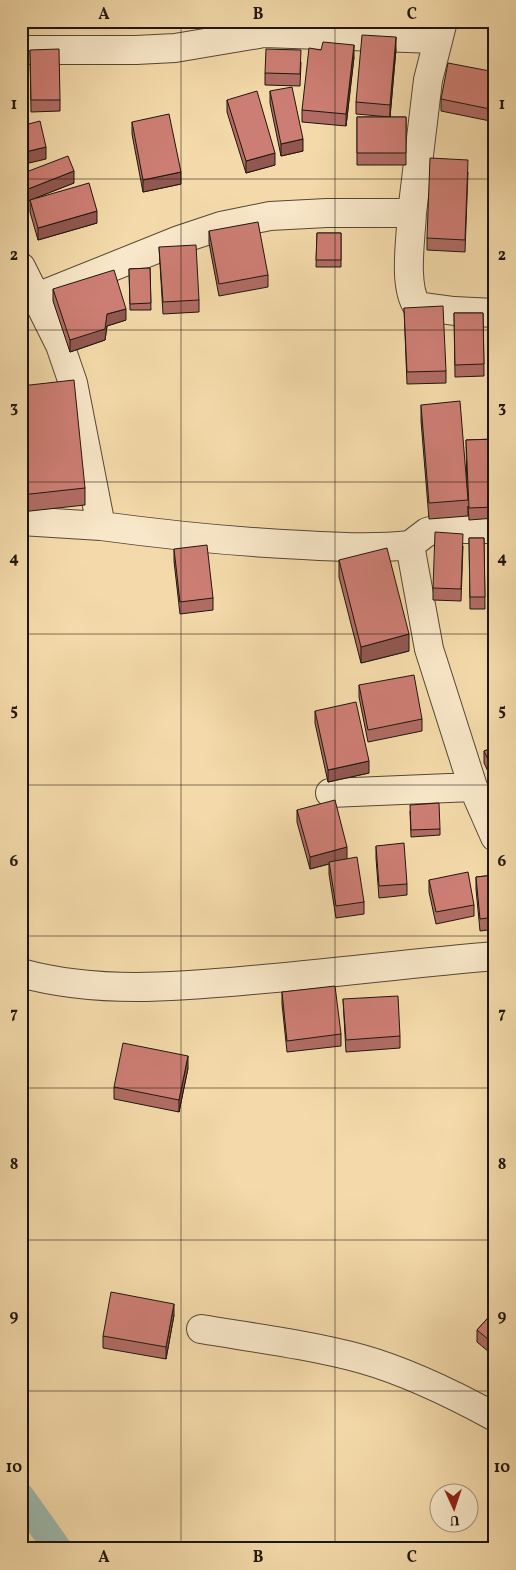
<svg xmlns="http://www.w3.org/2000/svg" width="516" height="1570" font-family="Vollkorn,serif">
<rect width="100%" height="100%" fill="#f4daaa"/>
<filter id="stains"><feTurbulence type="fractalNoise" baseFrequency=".004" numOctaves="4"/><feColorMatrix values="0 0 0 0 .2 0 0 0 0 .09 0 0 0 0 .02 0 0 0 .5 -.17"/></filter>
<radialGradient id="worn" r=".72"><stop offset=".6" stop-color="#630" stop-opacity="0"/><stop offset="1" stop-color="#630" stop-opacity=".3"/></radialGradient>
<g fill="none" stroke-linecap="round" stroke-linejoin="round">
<path stroke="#9dbab0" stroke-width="28" d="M21,1497L58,1549"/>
<g stroke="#544734" stroke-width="30">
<path id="minor" d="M21,50H136L175,48L264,33L436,39
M412,213C411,238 403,285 417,306L454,311L495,313
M21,267L60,345L73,383L101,526L21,521
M37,297L179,240L221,226L270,216L327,213H412L428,80L443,21
M101,526C168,535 235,542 303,545C338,547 374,549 410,545
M495,529H437L427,532L410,545L429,649L473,787L495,837
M330,793L473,787
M21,973C96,994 176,987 252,980C333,973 414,963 495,956
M201,1329C255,1338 310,1345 362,1359C408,1372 453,1394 495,1417"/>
</g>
<use href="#minor" stroke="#f8e7c8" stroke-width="28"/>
</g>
<path fill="#b06c64" stroke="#1f160d" d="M396,49L390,117L356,114V102Z
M30,50L60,100V111L31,112Z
M354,57L346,126L302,122V110Z
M301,62L300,86L265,85V73Z
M495,72V122L441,111V99Z
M270,91L303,151L281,156L270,103Z
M227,100L275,165L246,173L227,112Z
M357,117H406V165H357Z
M132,122L181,184L143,192L132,134Z
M468,172L465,252L427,250V238Z
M21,174L74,183L30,200L97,223L38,240L30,212V200L23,203L21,198Z
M209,231L268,275V287L219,296L209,243Z
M317,233H341V267H316Z
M159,247L199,300V312L163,314Z
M150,268L151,310H130L129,269Z
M53,289L126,320L107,326L105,340L70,352L53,301Z
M404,308L446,371V383L407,384Z
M454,313H483L484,376L455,377Z
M21,386L85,488V505L21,512Z
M421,405L467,492L466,440L495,439V518L469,520L468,506V516L429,519L421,421Z
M469,538H484L485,609H470Z
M463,546L461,601L433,600V588Z
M174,549L213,598V610L180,614L174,561Z
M339,560L409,651L361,663L339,577Z
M359,685L422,719V731L368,742L359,697Z
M315,711L369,773L328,782L315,723Z
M495,747V786L484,763V751Z
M297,810L347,859L364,902V914L336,918L329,874V864L310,869L297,822Z
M410,811L440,829V835L411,837Z
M376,846L407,884V895L379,898L376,858Z
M495,875V929L480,931L476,889V877Z
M429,880L474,905V916L436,924L429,892Z
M282,992L341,1034V1046L287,1052L282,1004Z
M343,999L400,1036V1048L346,1052Z
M188,1068L179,1112L114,1099V1087Z
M495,1310V1357L477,1342V1330Z
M174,1315L166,1359L103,1348V1336Z"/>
<path fill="#905851" stroke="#1f160d" d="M396,37V49L390,117V105Z
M354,45V57L346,126V114Z
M303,139V151L281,156V144Z
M46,147V159L21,165V153Z
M275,153V165L246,173V161Z
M74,171V183L23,203V191Z
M181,172V184L143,192V180Z
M97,211V223L38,240V228Z
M126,309V320L107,326L105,340L70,352V340L107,314Z
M409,634V651L361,663V647Z
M369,761V773L328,782V770Z
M347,847V859L310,869V857Z
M188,1056V1068L179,1112V1100Z
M174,1304V1315L166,1359V1347Z"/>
<path fill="#cd7e74" stroke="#1f160d" d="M362,35L396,37L390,105L356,102Z
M323,42L354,45L346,114L302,110L309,48L321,50Z
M59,49L60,100H31L30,50Z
M266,49L301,50L300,74L265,73Z
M448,63L495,72V110L441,99Z
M292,87L303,139L281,144L270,91Z
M257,91L275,153L246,161L227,100Z
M169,114L181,172L143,180L132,122Z
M357,117H406V153H357Z
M40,121L46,147L21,153V126Z
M68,156L74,171L23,191L21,187V174Z
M430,158L468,160L465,240L427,238Z
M89,183L97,211L38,228L30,200Z
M258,222L268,275L219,284L209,231Z
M317,233H341V260H316Z
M196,245L199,300L163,302L159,247Z
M150,268L151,303L130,304L129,269Z
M114,270L126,309L107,314L105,329L70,340L53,289Z
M443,306L446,371L407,372L404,308Z
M454,313H483L484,364L455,365Z
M74,380L85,488L21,495V386Z
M460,401L468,500L429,503L421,405Z
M495,439V507L469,508L466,440Z
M435,532L463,534L461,589L433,588Z
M469,538H484L485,597H470Z
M207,545L213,598L180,602L174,549Z
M387,548L409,634L361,647L339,560Z
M414,675L422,719L368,730L359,685Z
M356,702L369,761L328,770L315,711Z
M495,747V775L484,751Z
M335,800L347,847L310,857L297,810Z
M439,803L440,829L411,830L410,805Z
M404,843L407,884L379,886L376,846Z
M357,857L364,902L336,906L329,862Z
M468,872L474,905L436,912L429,880Z
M495,875V917L480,919L476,877Z
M335,986L341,1034L287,1041L282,992Z
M398,996L400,1036L346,1040L343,999Z
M123,1043L188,1056L179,1100L114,1087Z
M111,1292L174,1304L166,1347L103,1336Z
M495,1310V1345L477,1330Z"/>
<path fill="none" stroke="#1f160d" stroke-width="1" stroke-opacity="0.55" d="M181,21V1549M335,21V1549M21,179H495M21,330H495M21,482H495M21,634H495M21,785H495M21,936H495M21,1088H495M21,1240H495M21,1391H495"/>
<rect width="516" height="1570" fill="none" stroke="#f4daaa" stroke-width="55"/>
<g transform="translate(454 1508) rotate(177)"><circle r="24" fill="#f8e7c8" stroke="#a1937d"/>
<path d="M0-4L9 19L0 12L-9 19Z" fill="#8f2418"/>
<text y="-8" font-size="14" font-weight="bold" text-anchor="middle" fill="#1f160d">U</text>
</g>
<rect x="28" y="28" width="460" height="1514" fill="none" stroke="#1f160d" stroke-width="2"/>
<g font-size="16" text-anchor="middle" font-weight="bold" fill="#1f160d">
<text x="104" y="19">A</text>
<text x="258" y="19">B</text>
<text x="412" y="19">C</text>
<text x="14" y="109">1</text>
<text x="502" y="109">1</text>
<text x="14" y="260">2</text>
<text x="502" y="260">2</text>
<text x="14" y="412">3</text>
<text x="502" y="412">3</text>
<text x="14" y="563">4</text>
<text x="502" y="563">4</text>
<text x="14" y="715">5</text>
<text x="502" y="715">5</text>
<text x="14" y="866">6</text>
<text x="502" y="866">6</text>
<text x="14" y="1018">7</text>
<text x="502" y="1018">7</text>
<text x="14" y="1169">8</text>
<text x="502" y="1169">8</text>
<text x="14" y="1321">9</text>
<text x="502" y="1321">9</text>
<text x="14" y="1472">10</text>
<text x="502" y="1472">10</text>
<text x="104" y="1562">A</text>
<text x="258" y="1562">B</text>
<text x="412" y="1562">C</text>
</g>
<rect width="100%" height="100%" filter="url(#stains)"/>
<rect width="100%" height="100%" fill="url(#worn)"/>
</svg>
